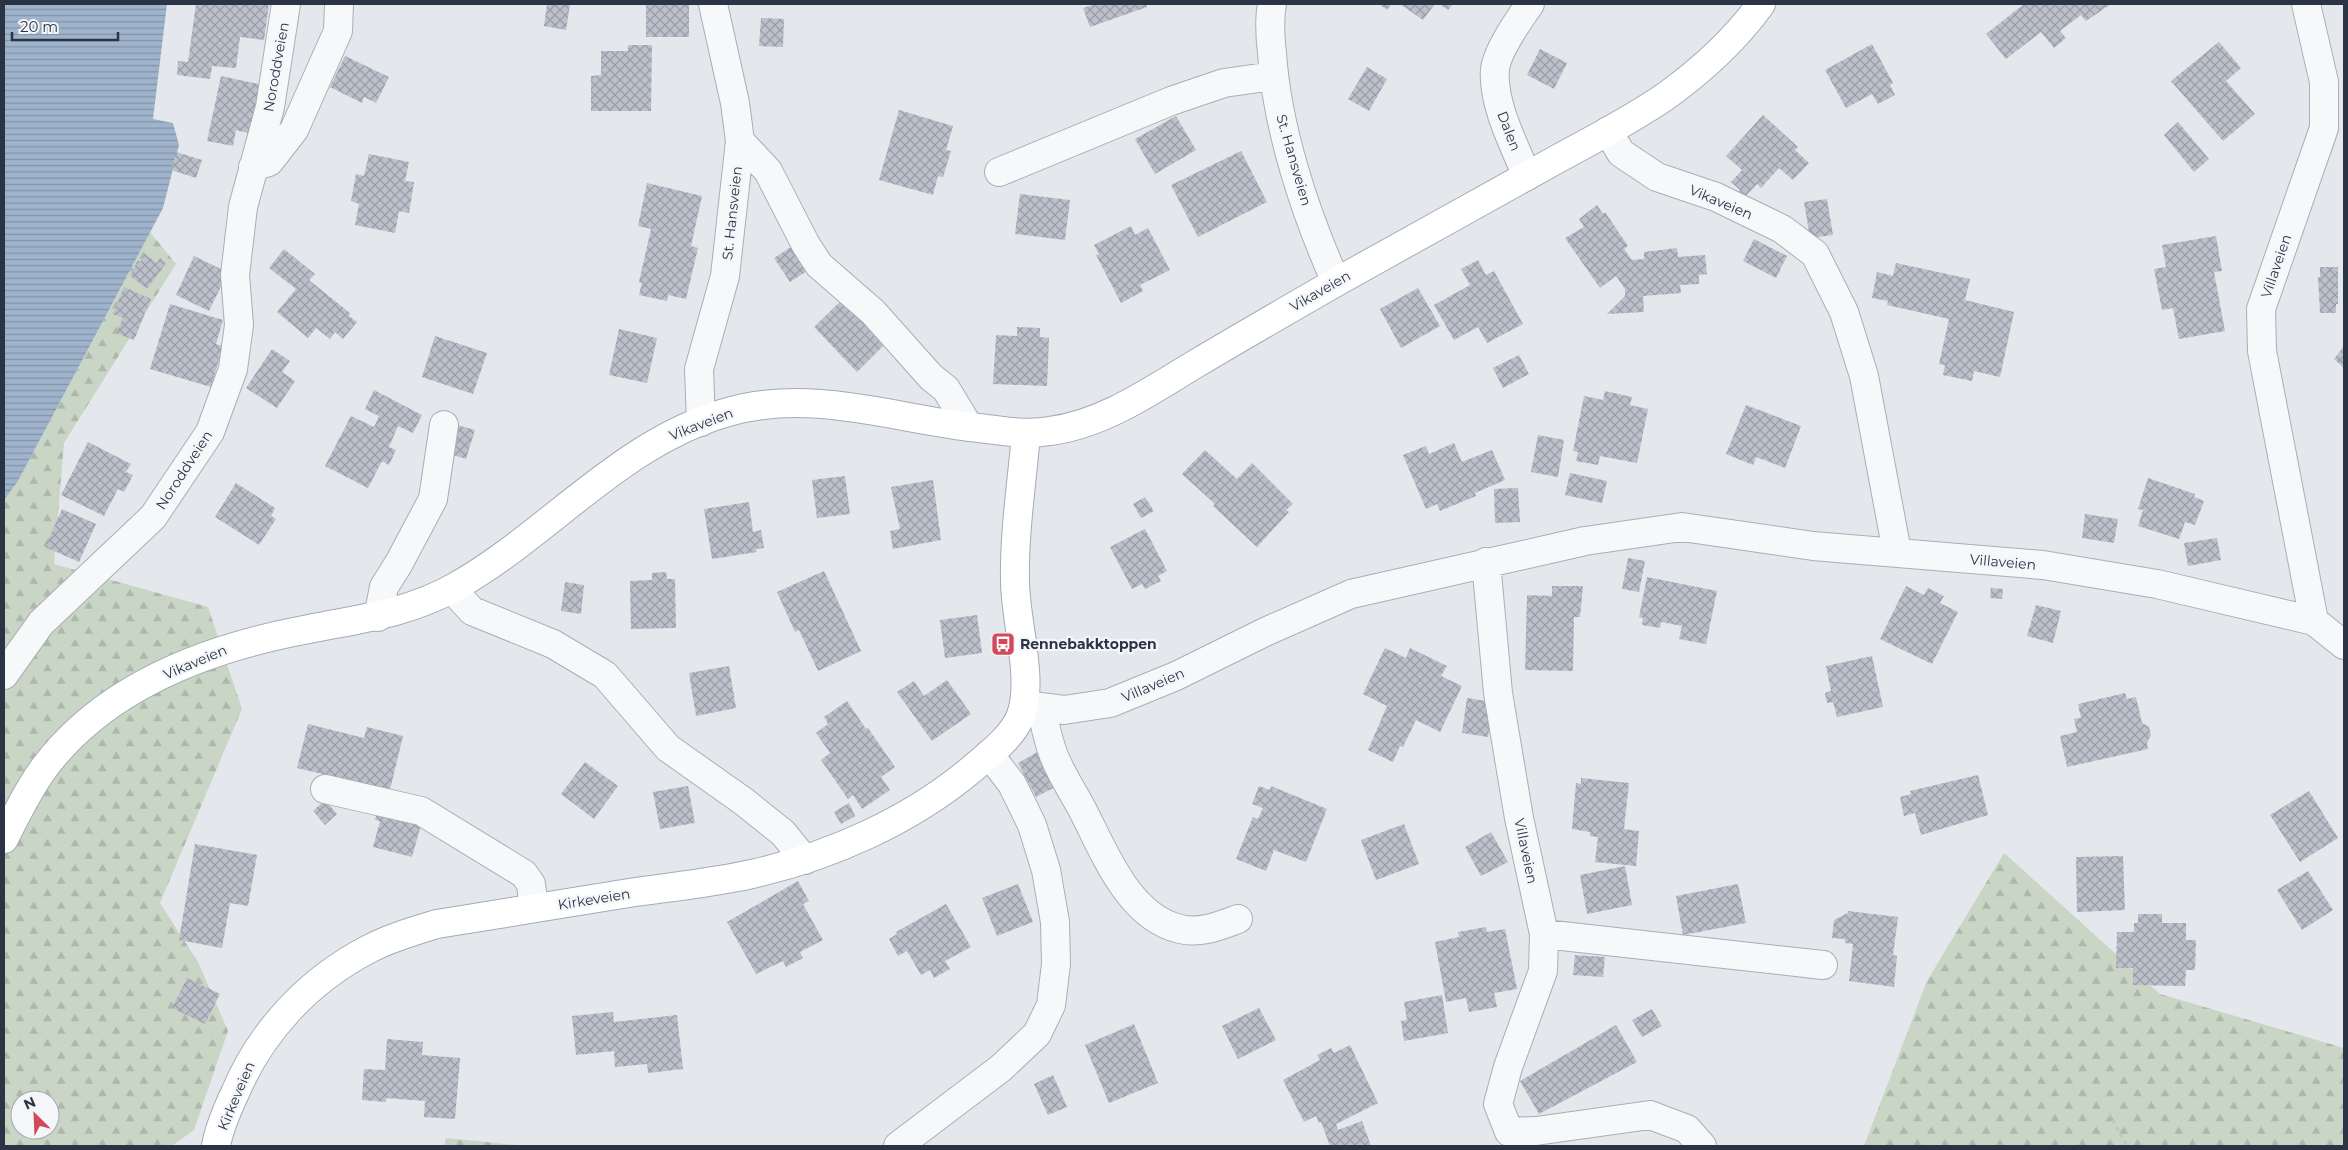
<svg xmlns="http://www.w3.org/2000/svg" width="2348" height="1150" font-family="Montserrat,sans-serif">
<defs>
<pattern id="forest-firs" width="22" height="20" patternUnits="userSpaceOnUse" patternTransform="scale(1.25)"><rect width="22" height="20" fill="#c9d6c5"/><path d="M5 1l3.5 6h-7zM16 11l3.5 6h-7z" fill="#adb8ab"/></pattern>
<pattern id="water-rules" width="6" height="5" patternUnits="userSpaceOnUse" patternTransform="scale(1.25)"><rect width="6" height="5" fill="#9fb4cc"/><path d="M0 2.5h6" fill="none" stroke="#8293a7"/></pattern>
<pattern id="building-cross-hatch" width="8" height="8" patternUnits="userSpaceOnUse" patternTransform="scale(1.25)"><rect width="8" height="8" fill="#bbc0ca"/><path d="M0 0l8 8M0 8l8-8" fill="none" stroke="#989da6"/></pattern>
</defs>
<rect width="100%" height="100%" fill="#e4e7ec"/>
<path fill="url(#forest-firs)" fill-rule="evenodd" d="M150,232L176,264L64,443L54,564L208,607L242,709L160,903L198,962L228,1031L194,1130L172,1146H4V500L18,481ZM20,1100H50V1130H20Z
M2004,853L2160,994L2344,1048V1146H1864L1927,981Z
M446,1138L524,1146H444Z"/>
<path fill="url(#water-rules)" d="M4,4H167L153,119L173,123L179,145L163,208L18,481L4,500Z"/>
<path fill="url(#building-cross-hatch)" d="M196,4H269L264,40L240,37L236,68L212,66L210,79L177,75L178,61L188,62Z
M547,4H570L566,30L544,26Z
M646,4H689V37H646Z
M1095,4H1146L1147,7L1090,27L1083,8Z
M1379,4H1392L1387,10Z
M1400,4H1435L1423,20Z
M1439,4H1453L1448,10Z
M2024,4H2111L2086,21L2081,15L2060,31L2066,38L2054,48L2041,32L2006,59L1986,34Z
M761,18L784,19L783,47L759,46Z
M2219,42L2241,68L2226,81L2255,114L2223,141L2171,81Z
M1872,44L1893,83L1890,85L1895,95L1878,104L1872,94L1846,108L1825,70Z
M628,45H652L651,111H591V76L601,75V51H628Z
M1540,49L1567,63L1554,89L1527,75Z
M345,56L389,77L376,103L364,97L362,103L330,87Z
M1367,67L1387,79L1369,111L1348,99Z
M221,76L263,85L252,134L236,130L233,146L207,141Z
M899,110L953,126L946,150L951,151L943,177L938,176L933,195L879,180Z
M1763,115L1798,147L1795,150L1809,163L1793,180L1779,168L1761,188L1757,184L1744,198L1737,195L1740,190L1731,182L1742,170L1726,156Z
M1176,116L1196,150L1155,174L1135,139Z
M2178,122L2209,159L2194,172L2164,135Z
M1241,151L1267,202L1198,237L1171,185Z
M176,152L202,160L196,178L171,170Z
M369,154L409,162L405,181L414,182L409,213L399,211L395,233L355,225L359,204L351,201L356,174L364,176Z
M647,183L702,196L691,246L698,248L686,299L668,295L667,301L639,295L642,283L639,282L651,229L638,226Z
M1020,194L1070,200L1065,240L1015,234Z
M1827,199L1833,235L1810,238L1804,202Z
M1597,205L1603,214L1605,212L1628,246L1624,249L1632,260L1644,259V252L1677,248L1678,257L1705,255L1707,274L1699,275V284L1680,285L1681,293L1643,296L1644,312L1607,314L1625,296V289L1616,276L1600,288L1565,238L1584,227L1579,219Z
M1131,226L1135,235L1148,228L1170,270L1140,285L1143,291L1121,303L1096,255L1099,254L1094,245Z
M2216,236L2222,271L2214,272L2225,331L2179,339L2173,308L2162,310L2154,269L2166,267L2162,245Z
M1754,239L1787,256L1776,278L1743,261Z
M791,247L807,271L790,282L774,258Z
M284,249L315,274L309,280L350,313L349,316L357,322L343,339L335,332L330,339L316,328L308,338L277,312L296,289L269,268Z
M145,254L157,263L160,258L166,263L147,289L130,276L138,260L140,262Z
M194,256L225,271V278L209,311L176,295Z
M1478,260L1486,275L1494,271L1523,324L1487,343L1478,327L1454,340L1434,305L1470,285L1461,269Z
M1896,263L1970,279L1965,300L2014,312L2000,377L1974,371L1972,381L1943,375L1945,365L1939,364L1949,319L1887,305L1888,301L1872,298L1877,272L1893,276Z
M2320,267H2338V304H2336V313H2320L2318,277H2320Z
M124,287L151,299L134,340L116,333L123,318L113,314Z
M1418,288L1440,326L1401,348L1380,309Z
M849,293L892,337L857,372L814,327Z
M170,304L223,320L216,344L223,346L211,387L150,369Z
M1017,327L1040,328V337L1049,338L1047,386L993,384L996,335L1017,336Z
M619,329L657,338L647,383L609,375Z
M435,336L487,353L473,394L422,377Z
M2344,346V368L2334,359Z
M272,349L290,361L282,372L295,381L277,408L246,388Z
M1519,355L1529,374L1503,388L1493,368Z
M374,390L422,415L413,433L398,426L389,447L396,450L389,465L382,461L368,488L325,466L351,416L374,427L379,416L365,409Z
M1605,391L1632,397L1630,405L1648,409L1637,463L1600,456L1598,465L1576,461L1578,452L1573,451L1584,396L1603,400Z
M1746,405L1801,426L1785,468L1756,457L1753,465L1726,454Z
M457,425L475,430L466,459L447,453Z
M1538,435L1564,440L1558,477L1531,472Z
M88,442L131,464L126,472L133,475L124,492L118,489L104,516L61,495Z
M1454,443L1462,462L1492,450L1505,480L1475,493L1476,496L1440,511L1437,504L1426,509L1403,455L1426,446L1429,454Z
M1205,450L1237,479L1252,463L1293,504L1286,510L1289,512L1257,547L1213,506L1215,504L1182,474Z
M1570,473L1607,481L1602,503L1565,495Z
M845,476L850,514L817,518L812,480Z
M2148,478L2195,494L2194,497L2204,501L2195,525L2185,522L2179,539L2138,526L2143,510L2138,509Z
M933,480L941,540L893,549L890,531L900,529L891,487Z
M236,483L275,508L271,516L276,519L259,545L215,517Z
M1518,488L1520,522L1495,523L1494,489Z
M1145,497L1154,511L1141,518L1133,504Z
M749,502L753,532L761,530L764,548L756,549L757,552L712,559L704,509Z
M62,509L96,524L79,562L45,547Z
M2085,514L2118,519L2114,543L2082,538Z
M1145,529L1167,571L1158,576L1161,581L1145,589L1142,584L1132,589L1110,547Z
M2217,538L2221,560L2188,566L2184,543Z
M1628,558L1645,561L1639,592L1622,589Z
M824,571L861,651L818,671L799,630L795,632L777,592Z
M666,572L667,579H675L676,628L631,629L630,581L652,580V573Z
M1647,577L1717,591L1706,644L1679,639L1682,626L1661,622L1660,628L1642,625L1643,618L1639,617Z
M565,582L584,585L581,614L561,611Z
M1552,586H1583L1580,617H1574L1573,671L1525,670L1527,595L1552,596Z
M1906,586L1924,595L1928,588L1944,596L1940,603L1958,612L1932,664L1880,639Z
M1991,588L2003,589L2002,599L1990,598Z
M2036,605L2061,611L2053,643L2027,636Z
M977,615L982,653L945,658L940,620Z
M1385,648L1406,658L1410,648L1447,666L1441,676L1462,686L1440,732L1416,720L1403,747L1400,746L1393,762L1368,750L1387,706L1363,694Z
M1872,656L1883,707L1837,717L1833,702L1827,703L1825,693L1831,691L1826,666Z
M729,666L736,708L696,716L689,673Z
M947,680L971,714L932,741L897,692L914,681L924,696Z
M2125,693L2127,699L2136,697L2142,723L2149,727L2151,735L2147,743L2148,749L2067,767L2060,736L2077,732L2074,719L2081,718L2078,704Z
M1467,698L1493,702L1488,737L1462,733Z
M847,701L866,729L868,728L895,767L881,777L890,790L862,809L853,795L848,799L821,760L830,753L816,733L828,724L824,717Z
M308,724L364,738L367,727L403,736L390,790L297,768Z
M1041,750L1059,785L1036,797L1018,763Z
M585,762L618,786L594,819L561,794Z
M1978,775L1988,815L1921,835L1915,813L1904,816L1900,797L1911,794L1910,791Z
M1581,778L1629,783L1624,829L1639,831L1636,866L1595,862L1598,837L1590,836V832L1572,829L1576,783L1581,784Z
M688,786L695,823L660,829L653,792Z
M1259,786L1270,790L1271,786L1327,809L1306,862L1274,850L1266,871L1236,859L1253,817L1258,819L1263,808L1252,804Z
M2309,791L2338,838L2300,862L2270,815Z
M325,800L337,814L325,825L313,811Z
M849,803L855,816L841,824L834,812Z
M378,809L422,821L412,857L373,847L380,821L375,820Z
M1404,824L1419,864L1376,880L1361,840Z
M1491,832L1508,862L1481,876L1465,847Z
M195,844L257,855L248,906L230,903L222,948L179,940Z
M2123,856L2125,910L2077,912L2076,857Z
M1625,866L1632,905L1587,914L1580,875Z
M2308,871L2333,910L2302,930L2277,890Z
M798,881L809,901L803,904L823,940L800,952L803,958L786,967L783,961L756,974L727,922Z
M1018,884L1033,922L997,936L982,898Z
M1738,884L1746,923L1683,935L1676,896Z
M946,904L971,947L945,961L950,969L934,978L930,970L921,975L907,951L898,956L889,939L897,934L896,932Z
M1848,911L1898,917L1893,955L1897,956L1894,987L1849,981L1853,944L1845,943V939L1832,938L1834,920L1848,913Z
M2138,914H2162V923H2186V940H2196L2195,970H2186L2185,986L2133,985V968H2116L2117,932H2134V923H2138Z
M1486,927L1487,932L1505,929L1517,989L1494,993L1497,1007L1469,1012L1466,998L1446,1002L1435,942L1459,937L1458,932Z
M1575,955L1605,957L1603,977L1573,975Z
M187,978L220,994L205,1024L172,1008Z
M1442,995L1448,1033L1404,1041L1401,1021L1407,1020L1404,1002Z
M1259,1008L1276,1040L1238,1059L1222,1026Z
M1652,1009L1662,1026L1642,1037L1632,1020Z
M613,1012L614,1022L677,1015L683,1069L648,1073L647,1064L615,1067L614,1051L576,1055L572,1016Z
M1134,1024L1158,1083L1109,1103L1085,1045Z
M1616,1025L1637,1062L1539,1114L1520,1081Z
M387,1039L423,1042L422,1055L460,1058L455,1119L424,1117L425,1101L386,1098V1102L362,1100L364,1069L385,1070Z
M1350,1045L1378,1103L1336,1124L1338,1130L1362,1121L1371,1146H1330L1321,1122L1319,1123L1316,1116L1304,1122L1283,1080L1320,1060L1317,1055L1331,1048L1334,1053Z
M1053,1075L1067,1107L1048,1115L1034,1084Z"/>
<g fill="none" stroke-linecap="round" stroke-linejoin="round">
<g stroke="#a9aeb7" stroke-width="30">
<path id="minor" d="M1272,4C1269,20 1270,36 1272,53C1277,128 1305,213 1336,282
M2306,4L2324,82V128L2261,309L2262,351L2314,621
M1608,131L1621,153L1657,177L1716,197L1782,229L1815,254L1844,312L1864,376L1897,552
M740,141L768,171L806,245L819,265L873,312L931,377L946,389L969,427
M253,167L269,162L294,130L338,31L339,4
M999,172L1171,101L1224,83L1273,76
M1527,176C1514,145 1492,103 1495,69C1497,51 1520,18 1530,4
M701,422L699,369L725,276L740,141L735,103L713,4
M1486,562L1498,693L1519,818L1544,934L1543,971L1508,1067L1498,1104L1509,1132L1536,1131L1650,1115L1687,1129L1702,1146
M452,589L472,611L553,644L605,675L668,748L743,801L783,833L805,860
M378,617L384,587L399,563L433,499L444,425
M4,675L41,623L153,517L210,432L233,369L239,325L235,275L243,207L270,107L286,4
M1024,705L1064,710L1110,703L1176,676L1265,632L1351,594L1585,541L1682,527L1813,546L2043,565L2157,584L2314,621L2344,645
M1041,708C1045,724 1048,741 1054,756C1061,774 1073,792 1082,809C1104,851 1128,917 1180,929C1201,934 1219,926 1238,919
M325,789L421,811L524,874L531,884L534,908
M1544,934L1823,965
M898,1146L1001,1068L1037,1034L1051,1005L1056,964L1055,922L1046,870L1032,825L1012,784L989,754"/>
</g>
<g stroke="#a3abb8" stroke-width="30">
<path id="major" d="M4,839C16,815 28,790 44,768C106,685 211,647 309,629C359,619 409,613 455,587C549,534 621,442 728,412C812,388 895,419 979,428C1003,431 1026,435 1050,431C1104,424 1152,390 1197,363C1244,335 1291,308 1338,281C1409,241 1481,202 1552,162C1590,141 1630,121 1666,96C1702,70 1735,40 1761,4
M216,1146C219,1128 227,1110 235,1093C261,1031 309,980 369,949C390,938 414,931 437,924C501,914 565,903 629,893C670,887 712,883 752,874C831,856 910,821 972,769C989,754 1013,737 1021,715C1034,679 1015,620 1015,581C1014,532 1022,482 1026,434"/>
</g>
<path stroke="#c2c5cb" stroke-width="3" stroke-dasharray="4 4" stroke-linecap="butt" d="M2109,1113L2127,1146"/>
<use href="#minor" stroke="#f7f8fa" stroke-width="28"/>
<use href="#major" stroke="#fff" stroke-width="28"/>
</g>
<defs>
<g id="bus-square" transform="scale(1.25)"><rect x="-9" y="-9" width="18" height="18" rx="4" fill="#d1495b" stroke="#f4f6f9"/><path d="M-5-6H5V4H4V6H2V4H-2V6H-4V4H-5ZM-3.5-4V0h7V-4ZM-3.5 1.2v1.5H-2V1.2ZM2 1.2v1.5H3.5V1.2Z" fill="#fff"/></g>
</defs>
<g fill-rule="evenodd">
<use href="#bus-square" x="1003" y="644"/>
</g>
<g text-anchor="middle" stroke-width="4.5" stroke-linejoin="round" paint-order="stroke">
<g font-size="14" fill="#2b3445" stroke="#f4f6f9">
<text transform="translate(276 67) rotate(-80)" y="5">Noroddveien</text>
<text transform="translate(1509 131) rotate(69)" y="5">Dalen</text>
<text transform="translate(1294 160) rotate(74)" y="5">St. Hansveien</text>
<text transform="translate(1721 202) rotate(23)" y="5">Vikaveien</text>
<text transform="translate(732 213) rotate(-84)" y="5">St. Hansveien</text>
<text transform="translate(2276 266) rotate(-71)" y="5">Villaveien</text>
<text transform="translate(1320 291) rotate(-30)" y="5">Vikaveien</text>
<text transform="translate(701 424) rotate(-21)" y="5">Vikaveien</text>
<text transform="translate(184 470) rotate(-57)" y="5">Noroddveien</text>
<text transform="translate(2003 562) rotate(5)" y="5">Villaveien</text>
<text transform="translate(195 662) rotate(-23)" y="5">Vikaveien</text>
<text transform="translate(1153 685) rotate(-23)" y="5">Villaveien</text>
<text transform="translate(1526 851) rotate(78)" y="5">Villaveien</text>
<text transform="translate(594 899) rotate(-9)" y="5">Kirkeveien</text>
<text transform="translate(236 1096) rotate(-67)" y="5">Kirkeveien</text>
</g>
<g font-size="14" font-weight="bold" fill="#2b3445" stroke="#f4f6f9" text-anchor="start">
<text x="1020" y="649">Rennebakktoppen</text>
</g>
</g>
<rect width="2348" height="1150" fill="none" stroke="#2b3445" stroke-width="10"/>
<g transform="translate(35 1115) rotate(336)"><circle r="24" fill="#f4f6f9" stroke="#a4a8b1"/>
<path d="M0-4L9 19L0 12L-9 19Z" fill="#d1495b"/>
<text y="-8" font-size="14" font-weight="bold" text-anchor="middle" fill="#2b3445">N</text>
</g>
<path d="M12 32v8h106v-8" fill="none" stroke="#2b3445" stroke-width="2.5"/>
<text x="20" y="32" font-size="15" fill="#2b3445" stroke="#f4f6f9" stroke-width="4" paint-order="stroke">20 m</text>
</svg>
